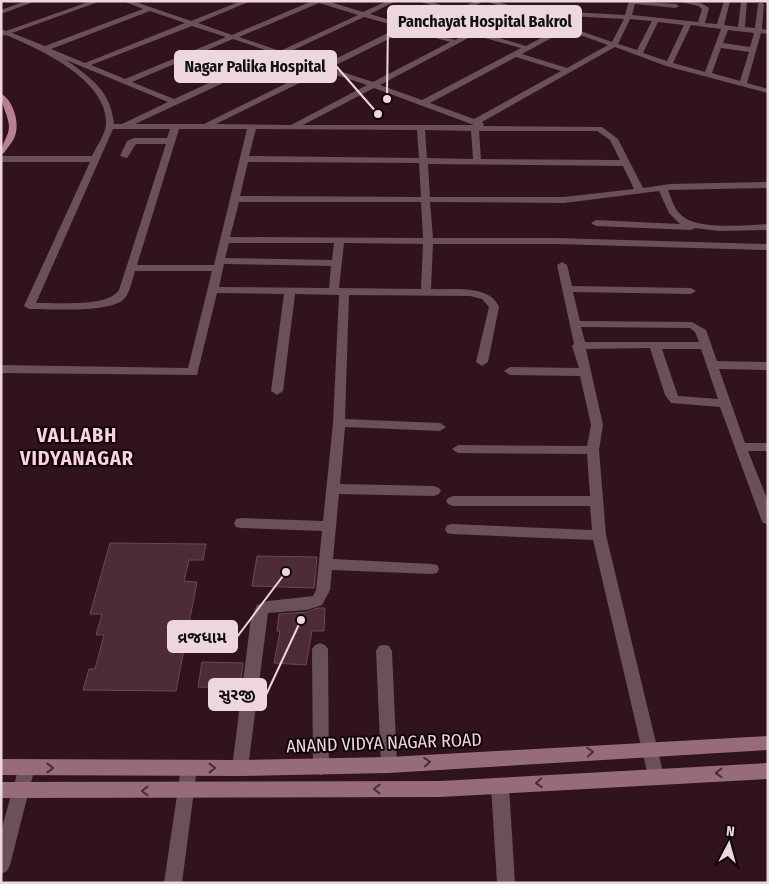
<svg xmlns="http://www.w3.org/2000/svg" width="769" height="884" font-family="'Fira Sans Condensed','Noto Sans Gujarati',sans-serif">
<rect width="100%" height="100%" fill="#30131d"/>
<path fill="#4d2c37" stroke="#6c4954" d="M110,543L206,544L203,560H189L184,581L197,582L176,691L83,690L89,669H95L104,635H96L102,614H90Z
M257,556L317,557L314,588L252,586Z
M318,608H325L324,631H312L306,665L274,663L280,631H277L279,614L307,612Z
M202,662L243,663L240,688L198,687Z"/>
<g fill="none" stroke-linecap="round" stroke-linejoin="round">
<path fill="#6a5057" fill-rule="evenodd" d="M26,1H36L1,14V10Z
M91,1H101L12,33L45,46L143,9L123,1H133L191,21L241,1H251L198,23L232,35L312,1H327L363,12L387,1H396L370,14L406,25L439,8L418,1H429L457,10L475,1H484L464,12L493,20L511,11L486,1H496L519,9L625,15L629,1L676,4L679,6L676,8L635,4L632,15L698,22L702,9L698,6L677,1C689,1 700,0 709,8L705,23L717,24L724,1H730L724,25L738,27L741,2L747,1L745,27L755,28L758,4L761,2L764,4L762,29L768,30V34L761,33L747,83L768,89V93L666,66L615,47L482,122L484,124L483,126L602,127L618,139L643,188L670,184L768,182V188L668,190C671,198 674,208 680,214C696,231 746,225 768,224V230L719,231L695,228L691,230L596,226L591,223L596,220L680,224L669,213L659,191L564,203L430,202L433,238H556L768,244V250L556,244H433L431,289C452,290 490,284 499,307L488,362L482,366L476,362L489,307L482,299L470,296L349,295L345,419L440,423L446,427L440,431L345,427L340,484L434,486L439,488L441,491L439,494L434,496L339,494L333,559L432,564L437,565L439,569L437,573L432,574L332,570L330,590L322,605L307,610L268,613L248,768L246,773L240,776L234,773L232,768L251,618L257,605L268,601L313,596L316,590L322,531L241,528L236,527L234,523L236,519L241,518L323,521L333,423L339,295L295,294L283,391L277,395L271,391L284,294L217,293L197,375L1,373V365L188,368L212,271H135C132,280 130,294 123,300C107,313 50,309 29,309L24,306L90,162H1V156H92C96,147 105,135 106,125C109,80 39,49 6,35L1,36V29L6,31ZM319,3L358,15L280,51L239,37ZM445,10L487,23L455,40L412,27ZM150,11L185,23L85,63L51,49ZM517,13L560,28L526,46L480,32ZM532,14L624,19L612,42ZM364,17L400,27L323,65L287,53ZM630,19L652,21L637,50L618,44ZM658,22L684,25L667,61L643,53ZM691,25L721,29L705,72L673,63ZM192,26L226,37L125,79L91,65ZM407,30L450,42L373,82L330,68ZM566,30L608,45L567,68L522,54ZM728,30L754,33L750,47L723,43ZM474,35L521,48L422,100L380,85ZM233,39L274,53L174,99L132,82ZM721,48L749,52L740,81L712,73ZM281,56L317,68L204,124H135ZM516,57L561,71L474,119L430,103ZM66,60L168,102L122,124H114C111,91 91,78 66,60ZM324,71L367,85L291,125L216,124ZM374,88L474,125H303ZM113,129H170L167,138H134L127,141L120,156L127,158L136,144H166L119,290C107,308 56,302 36,303ZM179,129H247L214,265H137ZM256,129L417,130L419,158L249,156ZM425,130L471,131L473,159L427,158ZM479,131H597L610,140L620,160L481,159ZM248,162L419,163L421,197L240,196ZM428,164L623,166L634,189L564,197H430ZM239,202H421L423,238L230,237ZM229,243H334L332,260L225,258ZM344,243L423,244L421,289L339,288ZM224,264L331,266L329,288L219,287Z
M562,262L567,265L572,286L691,288L696,291L691,294L573,292L580,321L692,322L706,330L717,361L768,362V370L719,369L745,443H768V451H748L768,501V524L763,523L761,519L720,407L671,403L665,395L650,348L586,349L603,425L599,450L606,535L664,776L662,782L656,784L650,782L648,776L593,540L452,534L447,533L445,529L447,525L452,524L592,530L590,506H453L448,504L446,501L448,498L453,496H590L587,454L458,453L452,449L458,445L587,446L591,425L580,376L510,375L504,371L510,367L579,368L572,346L574,344L557,265ZM581,327L690,328L695,332L699,342H585ZM662,349H701L718,399L678,396Z
M320,643L325,645L328,649L329,767L327,772L321,775L315,772L313,767L312,649L315,645Z
M384,645L389,646L392,651L397,765L395,770L389,773L383,770L381,765L376,651L379,646Z
M27,759L33,762L35,767L10,865L7,871L1,874V831L19,767L21,762Z
M189,760L195,763L197,768L182,883H164L181,768L183,763Z
M500,778L506,780L509,786L515,883H497L491,786L494,780Z"/>
<path fill="#966c78" fill-rule="evenodd" d="M768,736V750L389,773L240,776L1,775V759L240,760L389,757Z
M768,763V779L440,797L1,798V782L440,781Z"/>
<path fill="#b78191" fill-rule="evenodd" d="M1,94C12,99 19,120 16,132C15,140 8,147 4,153L1,154C1,143 9,137 9,126C8,114 1,105 1,94Z"/>
</g>
<defs><path id="oneway-chevron" d="M-2-3.5L2.5 0L-2 3.5" fill="none" stroke-width="1.6" stroke-linecap="round" stroke-linejoin="round" transform="scale(1.25)"/></defs>
<g stroke="#462e35">
<use href="#oneway-chevron" transform="translate(590 752) rotate(-4)"/>
<use href="#oneway-chevron" transform="translate(427 762) rotate(-4)"/>
<use href="#oneway-chevron" transform="translate(50 768)"/>
<use href="#oneway-chevron" transform="translate(212 768)"/>
<use href="#oneway-chevron" transform="translate(719 773) rotate(178)"/>
<use href="#oneway-chevron" transform="translate(539 783) rotate(176)"/>
<use href="#oneway-chevron" transform="translate(377 789) rotate(-180)"/>
<use href="#oneway-chevron" transform="translate(145 791) rotate(-180)"/>
</g>
<g text-anchor="middle" stroke-width="4" stroke-linejoin="round" paint-order="stroke">
<g font-size="18" fill="#edd7dd" stroke="#100508">
<text transform="translate(384 743) rotate(-2)" y="6">ANAND VIDYA NAGAR ROAD</text>
</g>
<g font-size="20" font-weight="bold" letter-spacing="1" fill="#fcd2de" stroke="#100508">
<text x="77" y="442">VALLABH<tspan x="77" dy="23">VIDYANAGAR</tspan></text>
</g>
</g>
<path fill="none" stroke="#edd7dd" stroke-width="2" d="M387 99L388 22M378 114L336 66M286 572L237 637M301 620L266 695"/>
<g fill="#edd7dd" stroke="#100508" stroke-width="2">
<circle cx="387" cy="99" r="5"/>
<circle cx="378" cy="114" r="5"/>
<circle cx="286" cy="572" r="5"/>
<circle cx="301" cy="620" r="5"/>
</g>
<g fill="#edd7dd" stroke="#edd7dd" stroke-width="2">
<rect x="388" y="6" width="193" height="31" rx="5"/>
<rect x="175" y="51" width="161" height="31" rx="5"/>
<rect x="168" y="621" width="69" height="31" rx="5"/>
<rect x="209" y="679" width="57" height="31" rx="5"/>
</g>
<g font-size="16" text-anchor="middle" font-weight="bold" fill="#111">
<text x="485" y="27">Panchayat Hospital Bakrol</text>
<text x="255" y="72">Nagar Palika Hospital</text>
<text x="202" y="643">વ્રજધામ</text>
<text x="237" y="700">સુરજી</text>
</g>
<rect width="769" height="884" fill="none" stroke="#edd7dd" stroke-width="5"/>
<g transform="translate(729 844) rotate(6)" stroke="#100508" stroke-width="4" paint-order="stroke">
<path d="M0-4L9 19L0 12L-9 19Z" fill="#edd7dd"/>
<text y="-8" font-size="14" font-weight="bold" text-anchor="middle" fill="#edd7dd">N</text>
</g>
</svg>
